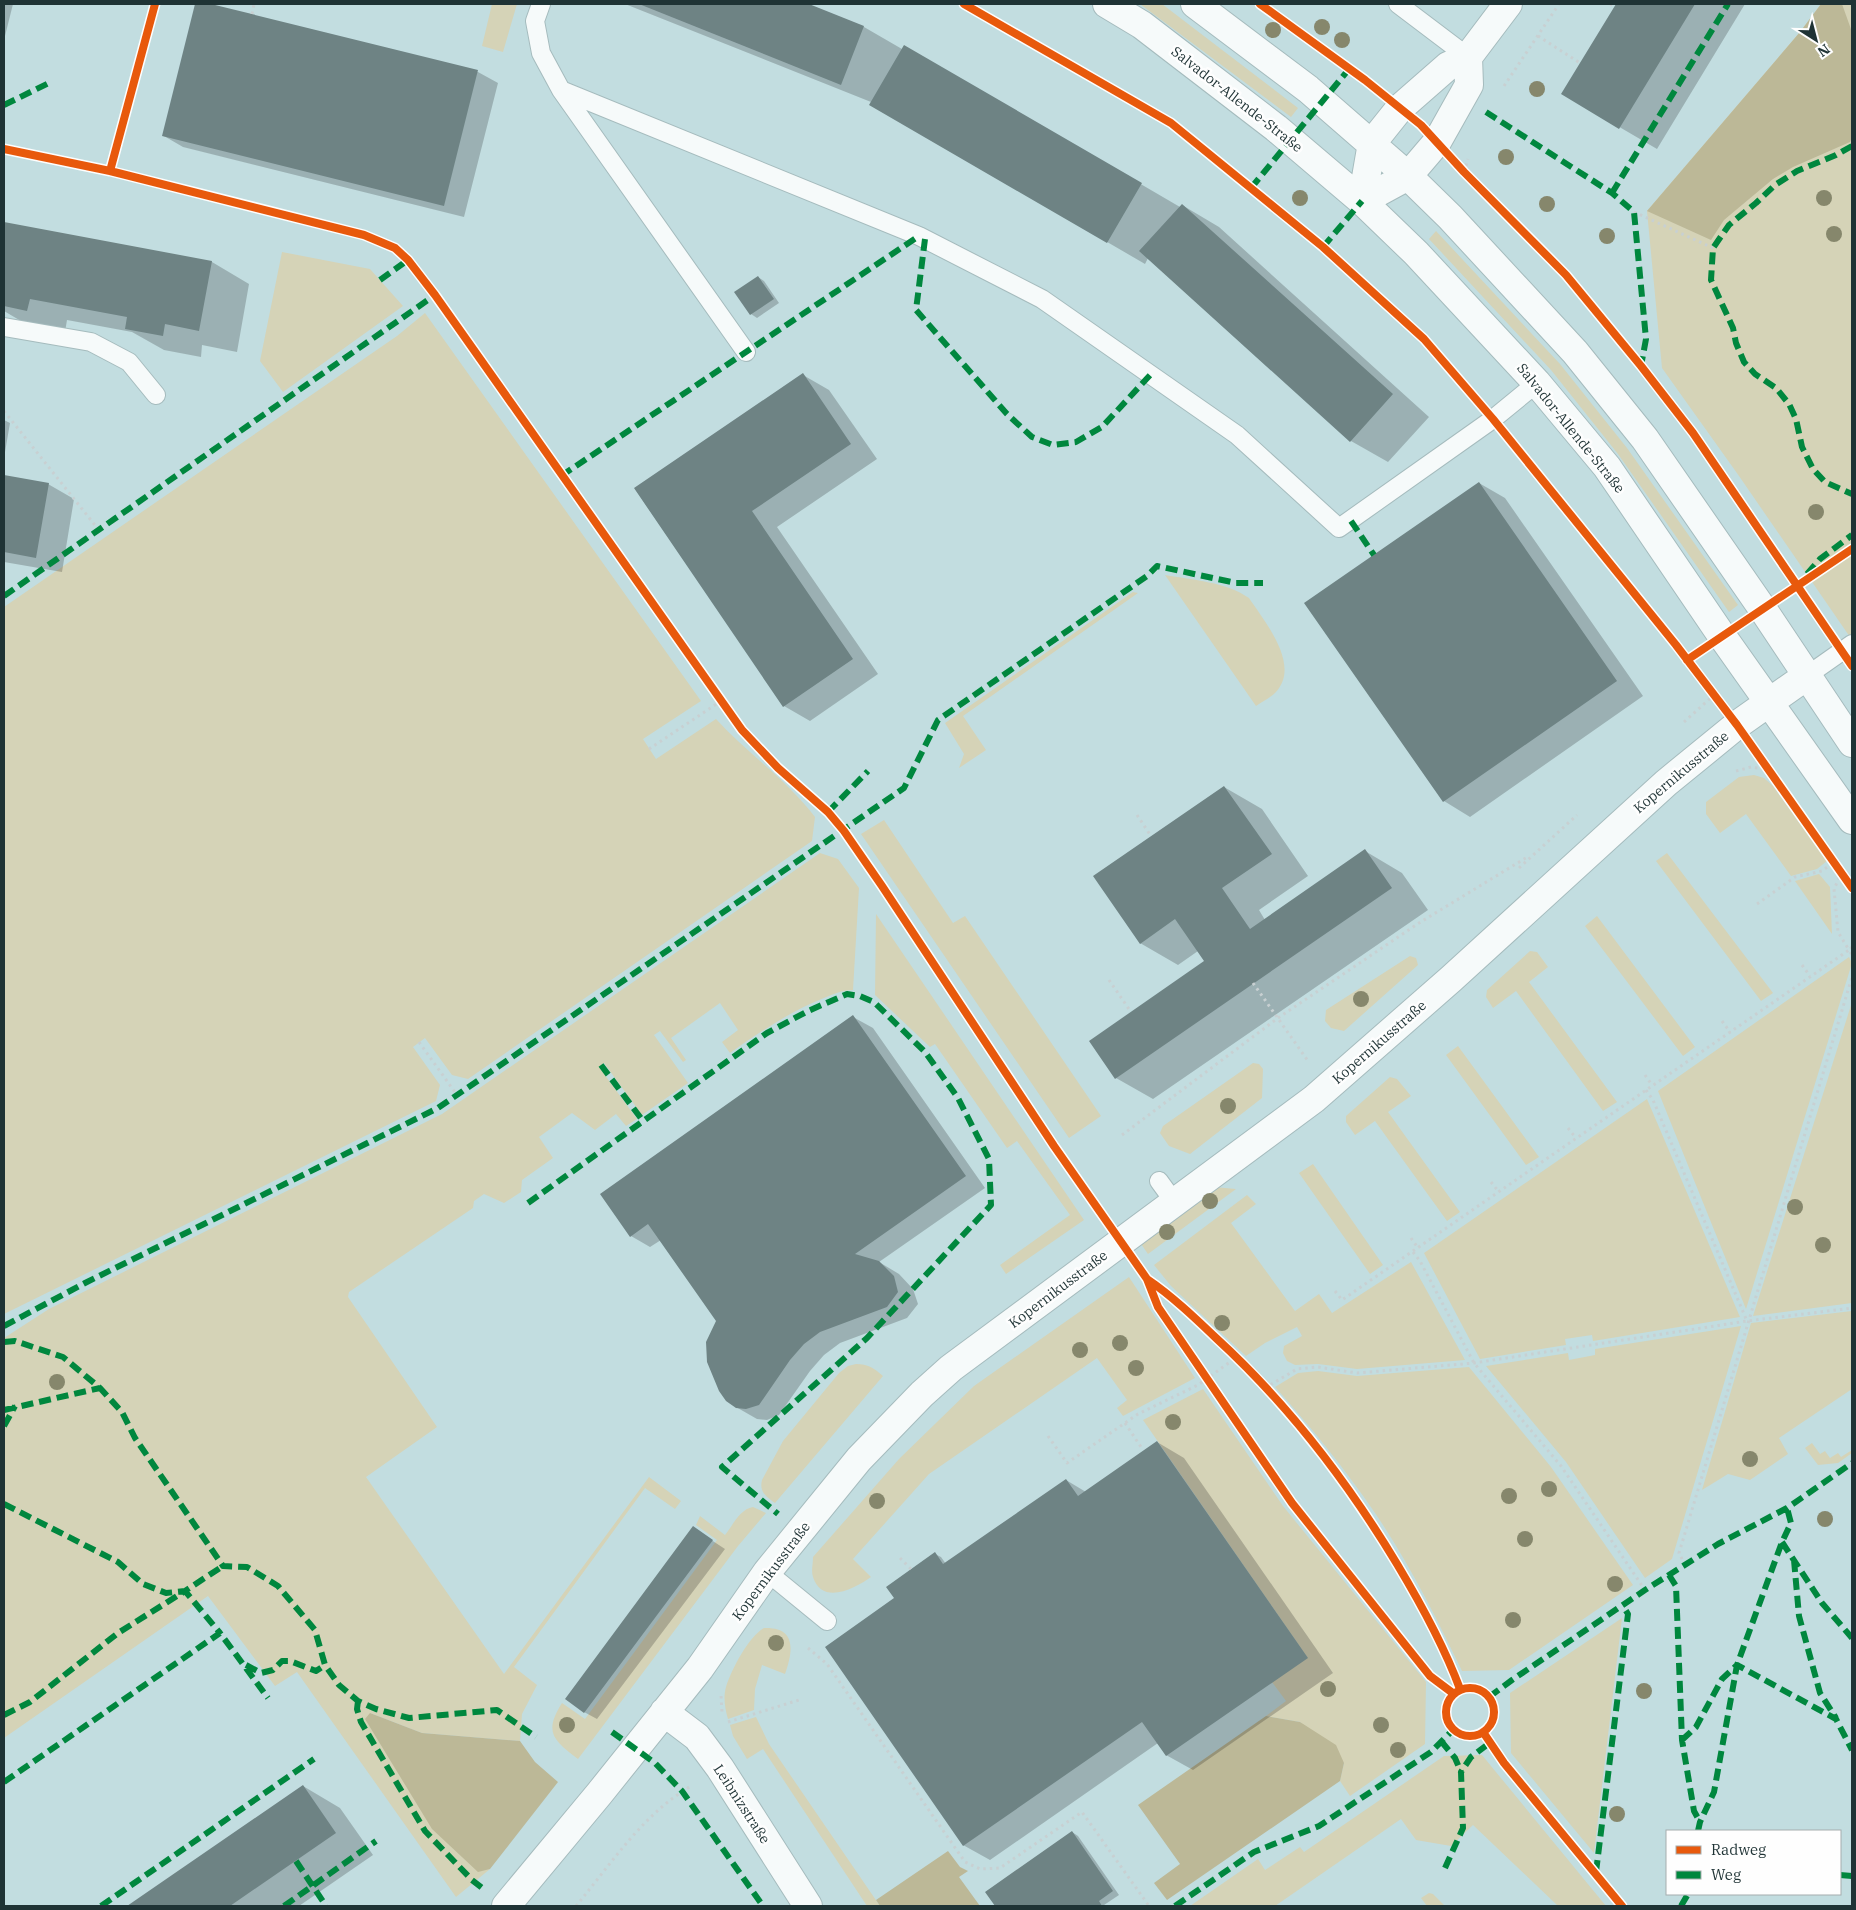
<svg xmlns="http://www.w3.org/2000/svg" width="1856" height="1910" font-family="'IBM Plex Serif',serif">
<rect width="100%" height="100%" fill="#c2dde0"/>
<path fill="#d5d3b7" d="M492,4H517L503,52L482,46Z
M1140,4H1162L1298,108L1291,117Z
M1821,4H1852V640L1739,476L1662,368L1647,211L1800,32Z
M1436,231L1560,364L1627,448L1738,605L1729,612L1618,454L1551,370L1429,239Z
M282,252L370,269L403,306L283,392L260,361Z
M425,313L701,701L643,739L656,759L716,719C747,753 787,780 815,817L812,841L468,1079L452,1075L425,1038L413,1047L440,1085L436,1101L4,1314V607L397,336Z
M1165,575C1193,580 1226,582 1249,598C1265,622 1301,665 1276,692C1270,698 1262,702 1256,706Z
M1133,592L1138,593L963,716L986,750L959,768L964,754L945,723Z
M1754,775L1764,778L1773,786L1827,861L1817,869L1791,876L1746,814L1720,833L1706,814V802L1739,777Z
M884,820L953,923L965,916L1101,1116L1069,1138L861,834Z
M820,853L838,859L859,888L853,990C842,990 834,994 824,998C789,1012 760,1032 730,1053L722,1042L738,1030L720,1003L671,1038L686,1060L683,1062L660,1031L654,1035L688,1083L642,1115L604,1063L599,1067L637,1119L626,1126L616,1114L595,1130L572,1113L539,1137L553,1158L522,1180L521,1192L504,1203L484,1194L474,1201L473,1208L349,1292L348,1297L437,1427L366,1477L504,1674L649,1477L681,1501L675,1509L645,1488L514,1667L537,1685L522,1714L520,1741L422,1733L370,1713L478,1871L490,1869L456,1897L297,1672L275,1686L208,1596L4,1738V1338L49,1309L442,1114Z
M1667,853L1773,993L1761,1001L1656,861Z
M1819,874L1830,887L1832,934L1795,881Z
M876,914L1084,1220L1006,1274L1000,1265L1070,1215L1017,1141L1007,1148L935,1044L930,1047L875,995Z
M1597,916L1695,1047L1683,1056L1585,926Z
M1530,951L1537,952L1548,967L1529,982L1617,1102L1603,1111L1516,991L1493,1008L1486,997L1487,990Z
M1410,956L1416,958L1418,965L1344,1031L1331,1028L1325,1021L1326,1010Z
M1849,957L1852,963L1746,1309L1658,1091Z
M1852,1002V1303L1753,1316Z
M1458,1046L1539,1157L1526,1165L1446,1055Z
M1253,1063L1259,1064L1263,1069L1262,1098L1190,1154L1169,1146L1160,1133L1163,1126Z
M1390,1077L1397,1079L1411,1096L1388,1112L1460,1212L1447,1221L1375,1121L1355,1135L1346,1122V1116Z
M1647,1099L1740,1317L1593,1341L1592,1335L1565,1339L1566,1345L1480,1359L1424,1253Z
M1313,1164L1383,1265L1370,1274L1299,1173Z
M1214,1187L1236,1189L1148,1254L1139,1241Z
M1247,1195L1256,1204L1231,1223L1295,1311L1319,1294L1332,1313L1411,1262L1465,1360L1357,1369L1318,1364L1295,1365L1287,1361L1283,1353L1284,1346L1302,1336L1297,1327L1265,1343L1246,1356L1171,1286L1154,1265Z
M1129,1277L1195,1378L1123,1416L1117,1408L1127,1400L1097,1358L929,1474L853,1559L871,1577C856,1588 822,1606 813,1577C811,1571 813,1564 813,1557L899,1459L974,1386Z
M1852,1311V1389L1779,1438L1788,1454L1750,1480L1728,1474L1702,1490L1751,1323Z
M1741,1326L1672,1559L1645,1578L1566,1462L1486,1366L1568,1353L1569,1360L1595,1355V1349Z
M856,1364C868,1364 874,1368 883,1376L775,1503C766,1496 759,1492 762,1480L783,1441L839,1373L848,1366Z
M1469,1367L1551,1467L1633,1585L1509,1670L1462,1671C1436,1617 1409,1563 1375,1513C1345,1469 1311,1427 1275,1387L1298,1373L1318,1371L1357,1376Z
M1203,1389L1283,1506L1426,1682L1425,1744L1350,1796L1340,1781L1344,1763L1300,1722L1266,1716L1286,1701L1272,1682L1307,1657L1143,1420Z
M1812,1443L1820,1454L1825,1451L1830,1458L1838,1453L1841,1457L1852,1450V1453L1838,1463L1818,1465L1805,1448Z
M753,1507L766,1513L738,1546L578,1759C554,1740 543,1733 562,1703L585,1719L717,1540L696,1525L700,1516L725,1535C733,1525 740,1509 753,1507Z
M1622,1618L1594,1853L1511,1753L1510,1693Z
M764,1628C797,1627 793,1651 785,1674L762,1665L755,1689L754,1710L728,1719C725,1709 723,1697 726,1687C731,1670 749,1636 764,1628Z
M756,1717L769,1744L880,1906H867L763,1749L747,1759L733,1736L730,1725Z
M1482,1755L1606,1906H1558L1473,1825L1451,1846L1416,1840L1401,1819L1275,1906H1190L1258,1859L1265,1870L1300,1847L1304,1852L1444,1756Z
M1429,1893L1433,1894L1445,1906H1427L1421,1898Z"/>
<path fill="#bcb897" d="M1821,4H1842L1852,32V137L1850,142L1793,167L1773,179L1724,220L1711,240L1647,211L1800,32Z
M370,1713L422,1733L520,1741L535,1762L558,1782L490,1869L478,1872L432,1829L365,1719Z
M1266,1716L1300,1722L1336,1745L1344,1763L1340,1781L1167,1900L1154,1883L1180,1864L1138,1805Z
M948,1851L960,1867L968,1871L959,1877L980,1906H880L876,1900Z"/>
<path fill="#0003" d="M4,4H13L4,40Z
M197,4H205L478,72L498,83L464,217L183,147L164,136Z
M625,4H805L864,27L902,49L904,46L1180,207L1182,205L1219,227L1429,417L1388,462L1351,441L1148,258L1145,264L870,104L871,102Z
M1617,4H1745L1657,149L1563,94Z
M4,224L212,262L249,284L237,352L202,345L201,357L164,350L132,332L67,320L65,332L26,324L4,311Z
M758,277L764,281L779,303L757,318L751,314Z
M803,375L829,390L877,459L777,527L878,674L810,721L784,706L635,489Z
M4,420L10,423L4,458Z
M4,476L48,484L74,499L62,572L4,562Z
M1479,483L1505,498L1643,696L1470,817L1444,801L1306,604Z
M1224,787L1262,809L1308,876L1259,910L1265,920L1365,851L1402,873L1428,910L1153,1099L1116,1078L1206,962L1198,951L1178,965L1140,943Z
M853,1017L873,1028L985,1188L879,1262L899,1274L913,1289L918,1304L907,1318L840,1343L824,1355L810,1371L779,1415L767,1420L757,1419L736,1407L718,1321L661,1240L650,1247L631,1236Z
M1157,1442L1184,1458L1333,1673L1193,1770L1166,1755L1158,1743L990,1860L963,1845L896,1599L935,1554L941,1557L946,1564L1066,1480L1086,1492Z
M693,1528L725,1549L597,1719L584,1712Z
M303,1786L340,1808L373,1855L299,1906H129Z
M1072,1832L1078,1836L1119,1895L1104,1905L1105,1906H996L986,1892Z"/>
<path fill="#6e8384" d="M195,4H211L478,70L444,206L162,136Z
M639,4H809L864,26L841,85Z
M1616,4H1695L1619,129L1561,94Z
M904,45L1142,183L1107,243L869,105Z
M1182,204L1393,394L1350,442L1139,251Z
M4,222L212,261L199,331L165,324L163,336L125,329L127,317L30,299L27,311L4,306Z
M758,276L774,299L750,315L734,292Z
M803,373L851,444L752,511L853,659L783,707L634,488Z
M4,475L49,483L36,558L4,552Z
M1479,482L1617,681L1443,802L1304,603Z
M1224,786L1272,854L1222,888L1250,929L1365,849L1392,888L1115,1079L1089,1041L1204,961L1175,919L1140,944L1093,876Z
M853,1015L966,1176L855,1254L879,1261L894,1276L898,1292L887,1307L820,1332L804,1344L790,1360L759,1405L746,1409L736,1408L726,1401L719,1391L707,1362L706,1342L716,1321L648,1224L630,1237L600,1194Z
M1157,1441L1308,1658L1166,1756L1142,1722L963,1846L825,1647L894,1598L886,1587L935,1552L943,1564L1066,1479L1078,1496Z
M693,1526L713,1540L584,1713L565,1699Z
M303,1785L336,1833L230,1906H127Z
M1072,1831L1113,1891L1099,1901L1102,1906H995L985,1892Z"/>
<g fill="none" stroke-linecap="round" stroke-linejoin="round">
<g stroke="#a5bbbd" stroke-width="20">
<path id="service" d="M541,4L535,21L541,53L561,90L746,352
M1398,4L1468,57
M561,90L919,236L1042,299L1237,435L1339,528L1493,419L1537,383
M4,327L91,342L129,362L156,395
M1808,675L1852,644
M1159,1181L1175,1203
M767,1572L827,1621"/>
</g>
<g stroke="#a5bbbd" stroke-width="30">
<path id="minor" d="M1107,4L1142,25L1276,128L1362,201L1416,253L1537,383L1607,467L1722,636L1852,820
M1195,4L1308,89L1408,176L1450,217L1575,352L1645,439L1762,608L1852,743
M1362,201L1372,143L1400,108L1448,66L1468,57L1508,4
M1362,201L1408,176L1437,142L1469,85L1468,57
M664,1712L697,1737L720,1768L808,1906
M506,1906L599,1794L700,1668L767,1572L859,1459L922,1394L951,1368L1314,1099L1451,979L1666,783L1737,725L1808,675"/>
</g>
<path stroke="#c8d0d2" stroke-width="3" stroke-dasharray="2.5 4" stroke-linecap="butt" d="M1610,4L1614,6
M252,14L254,4
M1538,36L1580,63
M1504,86L1559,4
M1464,172L1468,159
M1634,212L1713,248
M4,411L98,529
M1684,722L1714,695
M649,749L721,701
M1736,771L1751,767L1770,770
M1137,815L1151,836
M1519,868L1577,815
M1757,904L1795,877L1822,871L1834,862
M1852,947L1849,950L1852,955
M1802,965L1810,976
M1109,980L1131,1012
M1253,983L1308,1061
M1722,1021L1730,1032
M419,1042L457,1095
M1645,1075L1652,1085
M1646,1090L1653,1100L1747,1321
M1568,1128L1576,1138
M1122,1135L1278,1018L1419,923L1529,856
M1491,1182L1499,1192
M1411,1238L1418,1248
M1413,1252L1420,1261L1474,1363L1561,1466L1645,1590
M1335,1291L1342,1300L1849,950L1838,932L1834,889L1842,872
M1265,1388L1297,1369L1318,1367L1357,1373L1474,1363L1747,1321L1852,1308
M1125,1423L1143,1450
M1048,1436L1067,1463L1138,1414L1198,1385L1237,1357
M900,1558L911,1569
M1685,1565L1679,1553L1852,977
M808,1648L827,1664L965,1862L980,1869L1000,1868L1082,1812L1149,1906
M721,1696L722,1712
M728,1722L799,1700
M576,1906C611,1864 643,1814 691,1786"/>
<use href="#service" stroke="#f6fafa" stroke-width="18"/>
<use href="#minor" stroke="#f6fafa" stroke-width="28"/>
<path stroke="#00873e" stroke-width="6" stroke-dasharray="12 6" stroke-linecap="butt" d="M4,105L51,82
M1486,112L1612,193L1634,212L1646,339L1641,366
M1852,146L1836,155L1797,171L1775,185L1756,203L1729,225L1713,248L1711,280L1733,328L1736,343L1744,362L1755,374L1776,388L1789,404L1796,419L1802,447L1813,469L1825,482L1852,494
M1251,188L1349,69
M1612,193L1728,4
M925,239L916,310L1007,414L1032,437L1053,445L1076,442L1102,427L1151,374
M1323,247L1362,201
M380,280L408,260
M561,476L919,236
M1351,521L1374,555
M1807,574L1820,559L1852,535
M4,596L435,295
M828,812L868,771
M601,1065L643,1121
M528,1203L767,1033L808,1011L847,994L860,996L874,1002L925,1052L958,1098L989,1159L991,1205L867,1338L722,1467L778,1514
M4,1326L85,1283L438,1108L904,788L938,720L1147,576L1157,566L1236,583H1263
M4,1342L15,1341L63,1357L100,1388L122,1412L135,1438L223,1566L247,1567L278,1586L315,1630L325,1665L339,1685L358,1701L376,1709L409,1718L497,1710L536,1737
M4,1410L100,1388
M4,1426L15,1406
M4,1504L118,1562L143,1584L166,1593L185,1591L223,1566
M1782,1542L1822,1603L1852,1638
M1794,1560L1799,1616L1820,1693L1836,1718
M1669,1575L1676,1586L1682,1740L1694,1811L1700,1822
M246,1665L261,1673L273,1670L282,1661H290L316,1671L325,1665
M1489,1697L1512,1680L1645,1590L1718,1544L1787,1508L1852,1463
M358,1701L357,1709L361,1722L425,1831L472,1880L486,1891
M4,1715L30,1702L118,1633L185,1591L220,1633
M612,1732L655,1763L682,1791L763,1906
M1682,1740L1696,1727L1722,1679L1737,1665L1836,1719L1852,1750
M1441,1741L1455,1758L1461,1772
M4,1782L220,1633L268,1698
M1698,1831L1700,1822L1714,1792L1737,1665L1782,1542L1791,1523L1787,1508
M296,1861L326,1906
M1445,1868L1463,1828L1461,1772L1471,1757L1491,1742
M1596,1872L1628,1614L1623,1606
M1840,1875L1852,1876
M101,1906L314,1759
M284,1906L376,1841
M1175,1906L1254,1852L1319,1826L1431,1752L1453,1730
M1681,1906L1688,1894"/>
<g stroke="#fefefe" stroke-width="11">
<path id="cycleway" d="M964,4L1171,123L1323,247L1424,339L1493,419L1676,645L1737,725L1852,888
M1260,4L1365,80L1421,125L1464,172L1566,275L1641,366L1693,433L1852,666
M4,149L110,171L364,235L395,248L408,260L435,295L742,730L778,768L828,812L844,831L882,886L1054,1146L1147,1279L1158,1307L1292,1503L1430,1676L1454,1694
M110,171L155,4
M1687,660L1852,549
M1147,1279C1172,1296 1194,1317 1216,1338C1288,1404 1347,1481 1397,1564C1421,1604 1444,1646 1460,1689
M1446 1712a24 24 0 1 1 48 0a24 24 0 1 1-48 0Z
M1483,1732L1504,1763L1622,1906"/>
</g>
<use href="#cycleway" stroke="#e8590c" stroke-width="8"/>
</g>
<g fill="#86876c">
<circle cx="1322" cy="27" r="8"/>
<circle cx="1273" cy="30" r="8"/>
<circle cx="1342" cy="40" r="8"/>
<circle cx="1537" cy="89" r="8"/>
<circle cx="1506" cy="157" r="8"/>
<circle cx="1300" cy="198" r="8"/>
<circle cx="1824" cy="198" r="8"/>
<circle cx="1547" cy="204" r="8"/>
<circle cx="1834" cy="234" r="8"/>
<circle cx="1607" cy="236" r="8"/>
<circle cx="1816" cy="512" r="8"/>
<circle cx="1361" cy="999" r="8"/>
<circle cx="1228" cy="1106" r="8"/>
<circle cx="1210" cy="1201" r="8"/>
<circle cx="1795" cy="1207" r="8"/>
<circle cx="1167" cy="1232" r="8"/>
<circle cx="1823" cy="1245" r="8"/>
<circle cx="1222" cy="1323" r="8"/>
<circle cx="1120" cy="1343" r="8"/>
<circle cx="1080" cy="1350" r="8"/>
<circle cx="1136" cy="1368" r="8"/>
<circle cx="57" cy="1382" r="8"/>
<circle cx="1173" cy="1422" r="8"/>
<circle cx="1750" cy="1459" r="8"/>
<circle cx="1549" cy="1489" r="8"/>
<circle cx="1509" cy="1496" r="8"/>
<circle cx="877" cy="1501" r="8"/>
<circle cx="1825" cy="1519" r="8"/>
<circle cx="1525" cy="1539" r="8"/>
<circle cx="1615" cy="1584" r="8"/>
<circle cx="1513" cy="1620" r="8"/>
<circle cx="776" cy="1643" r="8"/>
<circle cx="1328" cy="1689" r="8"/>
<circle cx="1644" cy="1691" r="8"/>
<circle cx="567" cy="1725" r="8"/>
<circle cx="1381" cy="1725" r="8"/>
<circle cx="1398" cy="1750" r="8"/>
<circle cx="1617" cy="1814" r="8"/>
</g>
<g text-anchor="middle" stroke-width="5" stroke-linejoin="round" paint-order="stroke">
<g font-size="14" fill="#1f3335" stroke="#fefefe">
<text transform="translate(1237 99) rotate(38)" y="5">Salvador-Allende-Straße</text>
<text transform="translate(1571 428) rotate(51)" y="5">Salvador-Allende-Straße</text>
<text transform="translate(1681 772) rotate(-40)" y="5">Kopernikusstraße</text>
<text transform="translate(1379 1042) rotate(-41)" y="5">Kopernikusstraße</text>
<text transform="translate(1058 1289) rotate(-37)" y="5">Kopernikusstraße</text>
<text transform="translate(771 1571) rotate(-53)" y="5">Kopernikusstraße</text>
<text transform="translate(742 1804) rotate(57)" y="5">Leibnizstraße</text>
</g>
</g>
<rect width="1856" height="1910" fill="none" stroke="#1f3335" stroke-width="10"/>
<rect x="1666" y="1830" width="175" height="65" fill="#fefefe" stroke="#a5adae"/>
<rect x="1676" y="1846" width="25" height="8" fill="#e8590c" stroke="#a5adae"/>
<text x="1711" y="1855" font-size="15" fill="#1f3335">Radweg</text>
<rect x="1676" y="1871" width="25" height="8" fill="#00873e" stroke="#a5adae"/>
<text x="1711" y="1880" font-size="15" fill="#1f3335">Weg</text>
<g transform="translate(1816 40) rotate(144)" stroke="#fefefe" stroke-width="4" paint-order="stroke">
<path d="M0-4L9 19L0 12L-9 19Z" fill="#1f3335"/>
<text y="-8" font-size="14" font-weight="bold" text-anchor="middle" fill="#1f3335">N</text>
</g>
</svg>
